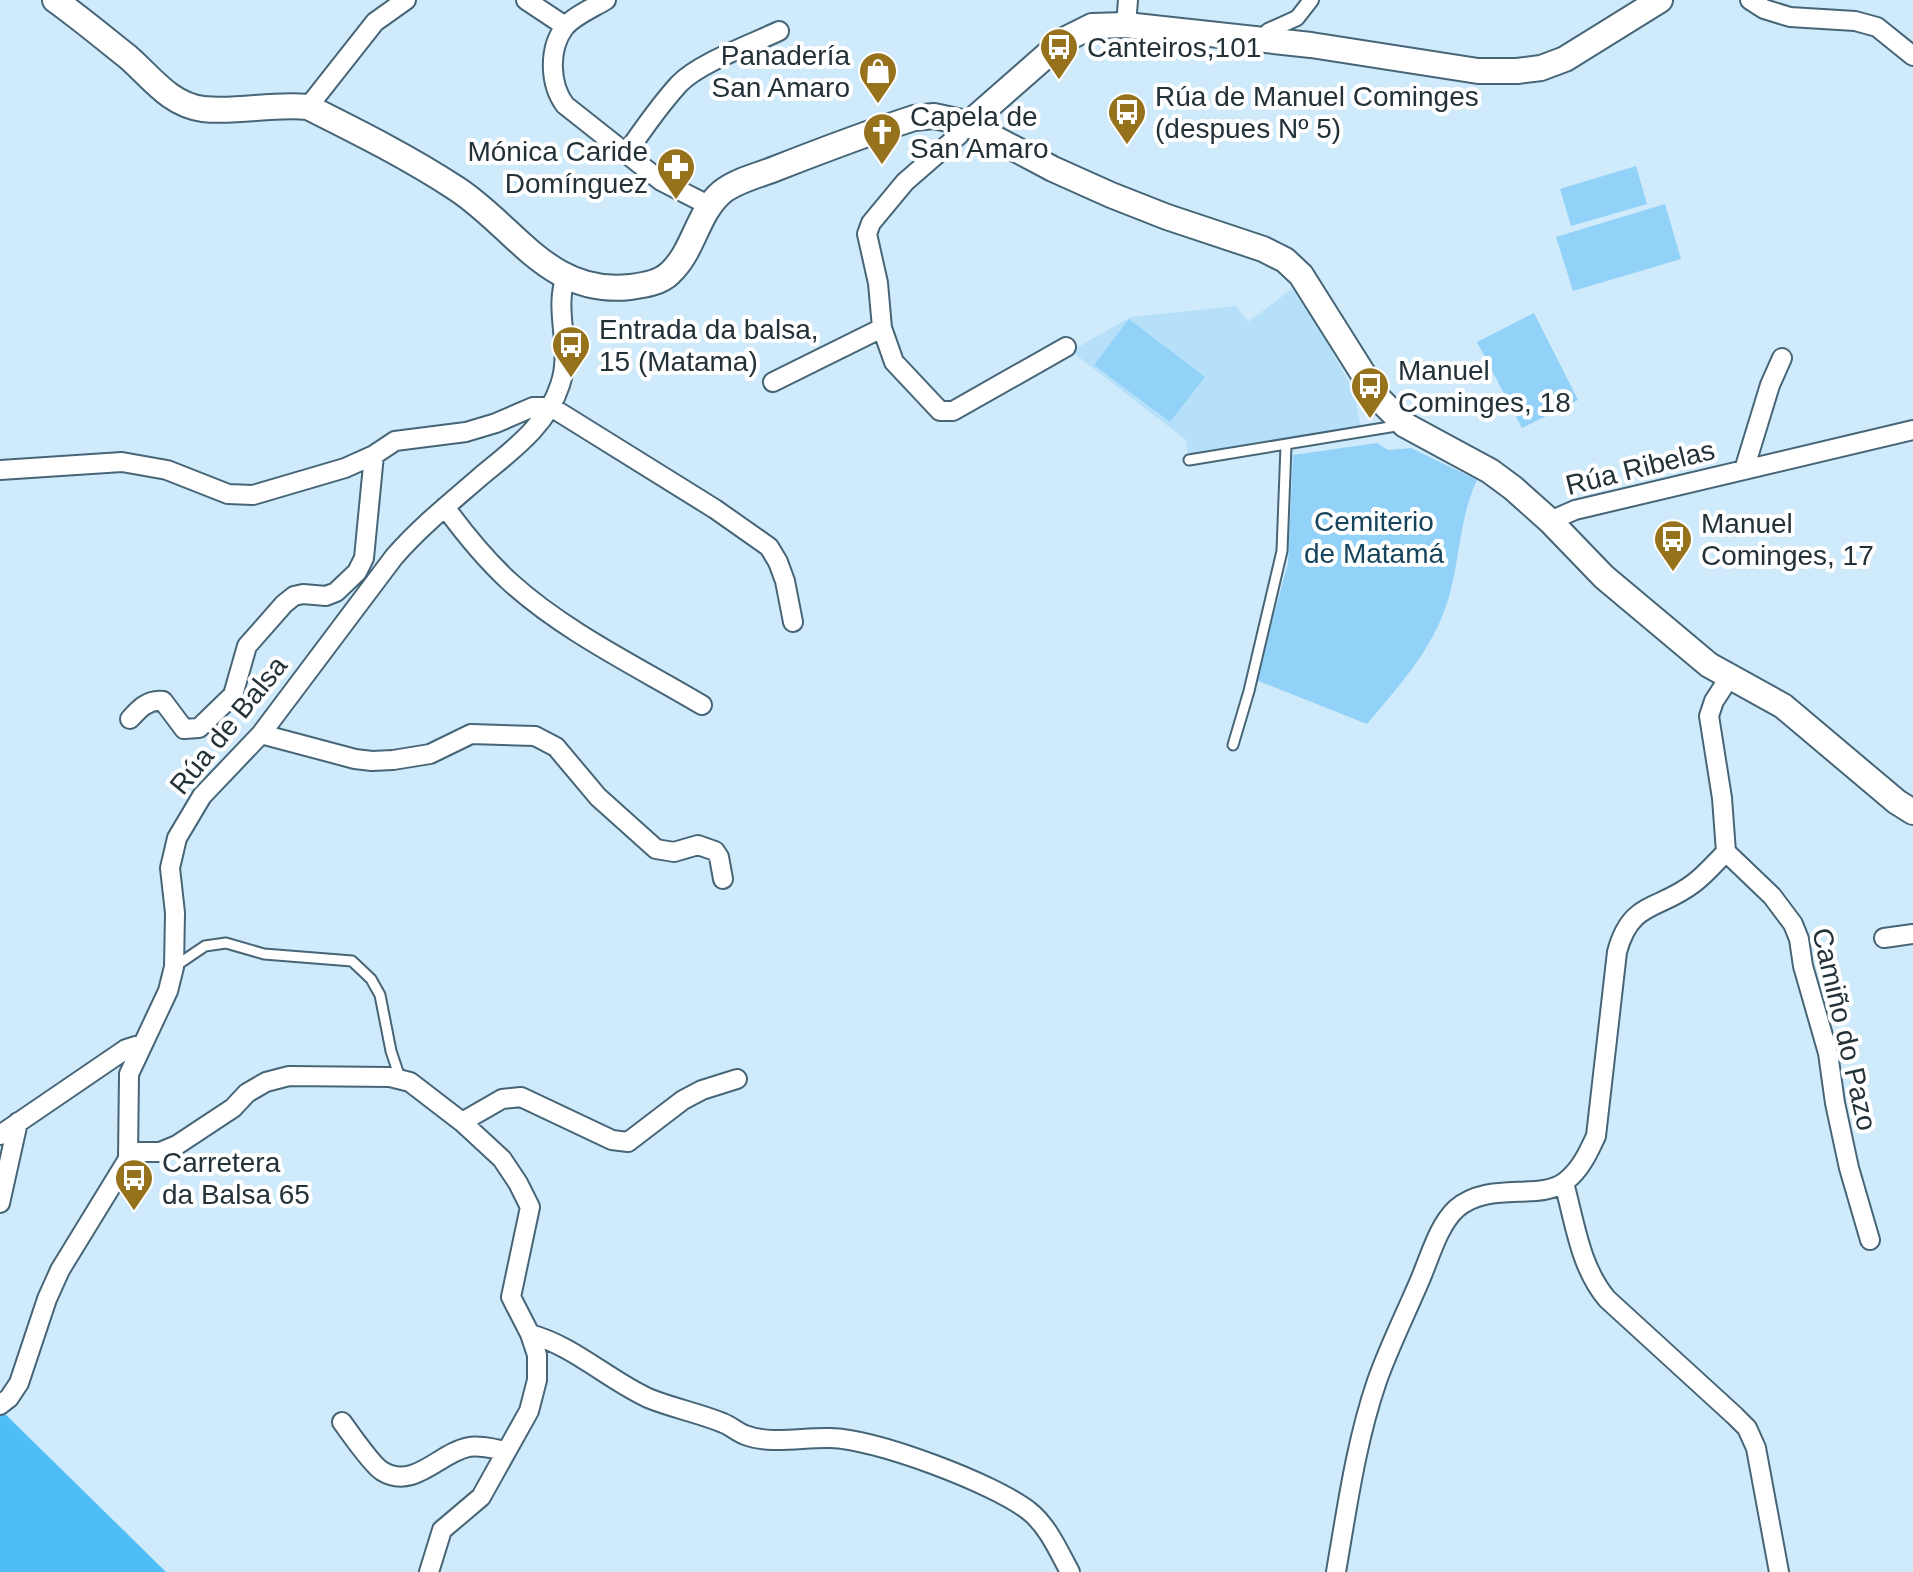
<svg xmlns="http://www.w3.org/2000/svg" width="1913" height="1572" font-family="Arial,sans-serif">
<rect width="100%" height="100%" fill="#cfeafb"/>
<path fill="#b6e0f9" d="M1296,286L1354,392L1361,428L1188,457L1186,440L1071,351L1131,317L1236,306L1248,322Z"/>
<path fill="#92d2f8" d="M1636,166L1647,204L1571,226L1560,189Z
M1665,204L1681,259L1573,291L1556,237Z
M1534,313L1578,400L1522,428L1477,342Z
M1129,319L1205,377L1170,422L1094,365Z
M1377,443L1388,450L1411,448L1477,480C1461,513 1460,553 1451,589C1438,644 1402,682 1367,724L1256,680L1288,563L1293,455Z"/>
<path fill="#4fbef7" d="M0,1409L166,1572H0Z"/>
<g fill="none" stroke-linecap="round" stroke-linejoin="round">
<g stroke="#466577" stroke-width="13">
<path id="service" d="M1189,460L1402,425
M1233,745L1249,691L1282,551L1286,446
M174,967L205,946L226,943L264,954L352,961L371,979L380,995L391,1051L400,1078"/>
</g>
<g stroke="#466577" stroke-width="18">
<path id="pedestrian" d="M1265,41L1268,31L1297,18L1311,0"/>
</g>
<g stroke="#466577" stroke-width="22">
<path id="minor" d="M526,0L565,26
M606,0C593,8 573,16 564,28C548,50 550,85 565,105L661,181L710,206
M1750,0L1764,9L1790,17L1855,21L1877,27L1913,56
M1126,25L1128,0
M308,107L375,22L406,0
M966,123L959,135L905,182L871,223L867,234L878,283L882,328L894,362L940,411H953L1066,347
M626,154C643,129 659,106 679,84C699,63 752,44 779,31
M773,382L882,328
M0,470L122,462L167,470L228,494L253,495L345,468L374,455L395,441L466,432L496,423L533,407H551L715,509L769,547L778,562L785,581L793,622
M1744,470L1770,385L1782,358
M445,507C464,533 486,560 510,582C565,632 638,667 702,705
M1550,521L1575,510L1913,430
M130,719C139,709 148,699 163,701L184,729L199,728L233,695L247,646L284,604L294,596L303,594L326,596L336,592L357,572L364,558L374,455
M261,734L355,759L372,761L393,760L430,754L471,734L535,736L556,747L598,797L656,849L674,852L698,845L715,851L719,857L723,879
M1726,852L1772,896L1793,924L1799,939L1803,966L1828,1053L1835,1103L1849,1168L1870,1240
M1884,938L1913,934
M462,1122L502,1099L521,1097L612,1140L628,1142L683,1100L702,1090L737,1079
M0,1135L126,1049L142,1044
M128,1152H160L177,1145L233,1108L247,1093L266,1082L289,1076L390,1077L410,1082L462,1122L502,1159L518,1183L530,1207L511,1297L530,1334L537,1355V1380L529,1411L481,1497L442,1530L429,1572
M1564,1183C1575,1223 1580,1267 1607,1299L1735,1416L1747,1428L1756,1448L1779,1572
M0,1203L18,1122
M530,1334C574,1346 607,1379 648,1398C672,1408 699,1413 723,1423C731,1426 737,1432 745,1435C771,1445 803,1437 830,1438C876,1439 993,1483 1029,1511C1048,1526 1059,1552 1070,1572
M0,1405L9,1398L19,1383L47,1299L60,1270L128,1159L129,1074L168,991L174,967L175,913L170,868L177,838L202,796L261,734L394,557C420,527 450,503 480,477C511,451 547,426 560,385C573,347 553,312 566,276
M342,1422C350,1433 372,1465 382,1471C414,1491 440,1452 469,1447C480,1445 495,1449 506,1451
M1336,1572C1347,1508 1356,1442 1377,1381C1389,1347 1406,1313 1420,1280C1430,1257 1438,1226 1456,1209C1489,1180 1540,1202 1566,1181C1581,1169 1588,1153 1596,1136L1617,952C1631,900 1658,911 1694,883C1705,875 1715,863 1726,852L1722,798L1709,716L1714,701L1729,678"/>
</g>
<g stroke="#466577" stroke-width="28">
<path id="tertiary" d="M55,0C80,18 104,38 128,57C151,77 170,105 203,109C238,113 273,103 308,107C358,132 410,158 457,189C515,227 549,296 630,287C644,285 660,283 670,273C694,251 697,213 722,192C737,180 760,175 777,168C823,150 868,133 914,118L934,116L966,123L1053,169L1111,195L1167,217L1263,249L1285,260L1301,275L1379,399L1405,425L1490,471L1513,488L1550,521L1604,577L1709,665L1783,706L1897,802L1913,812
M966,123L974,119L1064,40L1092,26L1126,25L1311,45L1478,71H1517L1541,68L1565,59L1660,0"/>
</g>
<use href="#service" stroke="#fff" stroke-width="9"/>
<use href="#pedestrian" stroke="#fff" stroke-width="14"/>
<use href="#minor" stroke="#fff" stroke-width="18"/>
<use href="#tertiary" stroke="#fff" stroke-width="24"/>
</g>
<defs>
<g id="bus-pin" transform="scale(2)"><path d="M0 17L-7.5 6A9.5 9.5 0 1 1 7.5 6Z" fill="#95721b" stroke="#fff"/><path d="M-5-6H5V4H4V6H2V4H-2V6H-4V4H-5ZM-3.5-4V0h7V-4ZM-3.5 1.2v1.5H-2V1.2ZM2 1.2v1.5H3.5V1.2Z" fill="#fff"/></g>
<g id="shop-pin" transform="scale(2)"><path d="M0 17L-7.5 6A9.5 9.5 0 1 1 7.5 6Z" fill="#95721b" stroke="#fff"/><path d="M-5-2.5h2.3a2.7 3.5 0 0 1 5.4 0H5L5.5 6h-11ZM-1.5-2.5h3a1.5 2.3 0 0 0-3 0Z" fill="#fff"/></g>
<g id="church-pin" transform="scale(2)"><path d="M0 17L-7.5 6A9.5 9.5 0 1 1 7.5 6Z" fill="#95721b" stroke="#fff"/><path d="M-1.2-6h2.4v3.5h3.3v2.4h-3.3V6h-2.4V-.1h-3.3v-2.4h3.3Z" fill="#fff"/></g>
<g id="pharmacy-pin" transform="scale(2)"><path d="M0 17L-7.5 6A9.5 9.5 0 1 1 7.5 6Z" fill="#95721b" stroke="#fff"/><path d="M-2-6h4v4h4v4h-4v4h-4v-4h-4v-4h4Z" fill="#fff"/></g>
</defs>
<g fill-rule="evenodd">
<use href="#bus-pin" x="1059" y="47"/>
<use href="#shop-pin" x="878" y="71"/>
<use href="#bus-pin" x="1127" y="112"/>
<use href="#church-pin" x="882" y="132"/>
<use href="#pharmacy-pin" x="676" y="167"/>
<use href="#bus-pin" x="571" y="345"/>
<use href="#bus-pin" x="1370" y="386"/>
<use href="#bus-pin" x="1673" y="539"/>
<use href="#bus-pin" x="134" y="1178"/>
</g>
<g text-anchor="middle" stroke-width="8" stroke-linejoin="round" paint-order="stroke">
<g font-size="28" fill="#233139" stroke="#fff" text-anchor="start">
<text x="1087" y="57">Canteiros,101</text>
<text x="850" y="65" text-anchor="end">Panadería<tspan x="850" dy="32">San Amaro</tspan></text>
<text x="1155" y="106">Rúa de Manuel Cominges<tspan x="1155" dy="32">(despues Nº 5)</tspan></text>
<text x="910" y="126">Capela de<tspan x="910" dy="32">San Amaro</tspan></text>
<text x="648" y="161" text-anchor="end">Mónica Caride<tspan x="648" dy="32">Domínguez</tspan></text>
<text x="599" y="339">Entrada da balsa,<tspan x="599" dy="32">15 (Matama)</tspan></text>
<text x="1398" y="380">Manuel<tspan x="1398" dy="32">Cominges, 18</tspan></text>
<text x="1701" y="533">Manuel<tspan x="1701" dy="32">Cominges, 17</tspan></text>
<text x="162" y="1172">Carretera<tspan x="162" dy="32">da Balsa 65</tspan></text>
</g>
<g font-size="28" fill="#233139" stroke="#fff">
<text transform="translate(1640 467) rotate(-14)" y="10">Rúa Ribelas</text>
<text transform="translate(228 725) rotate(-51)" y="10">Rúa de Balsa</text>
<text transform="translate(1845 1029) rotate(77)" y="10">Camiño do Pazo</text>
</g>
<g font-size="28" fill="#16445c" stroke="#fff">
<text x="1374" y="531">Cemiterio<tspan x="1374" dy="32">de Matamá</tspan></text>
</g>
</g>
</svg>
